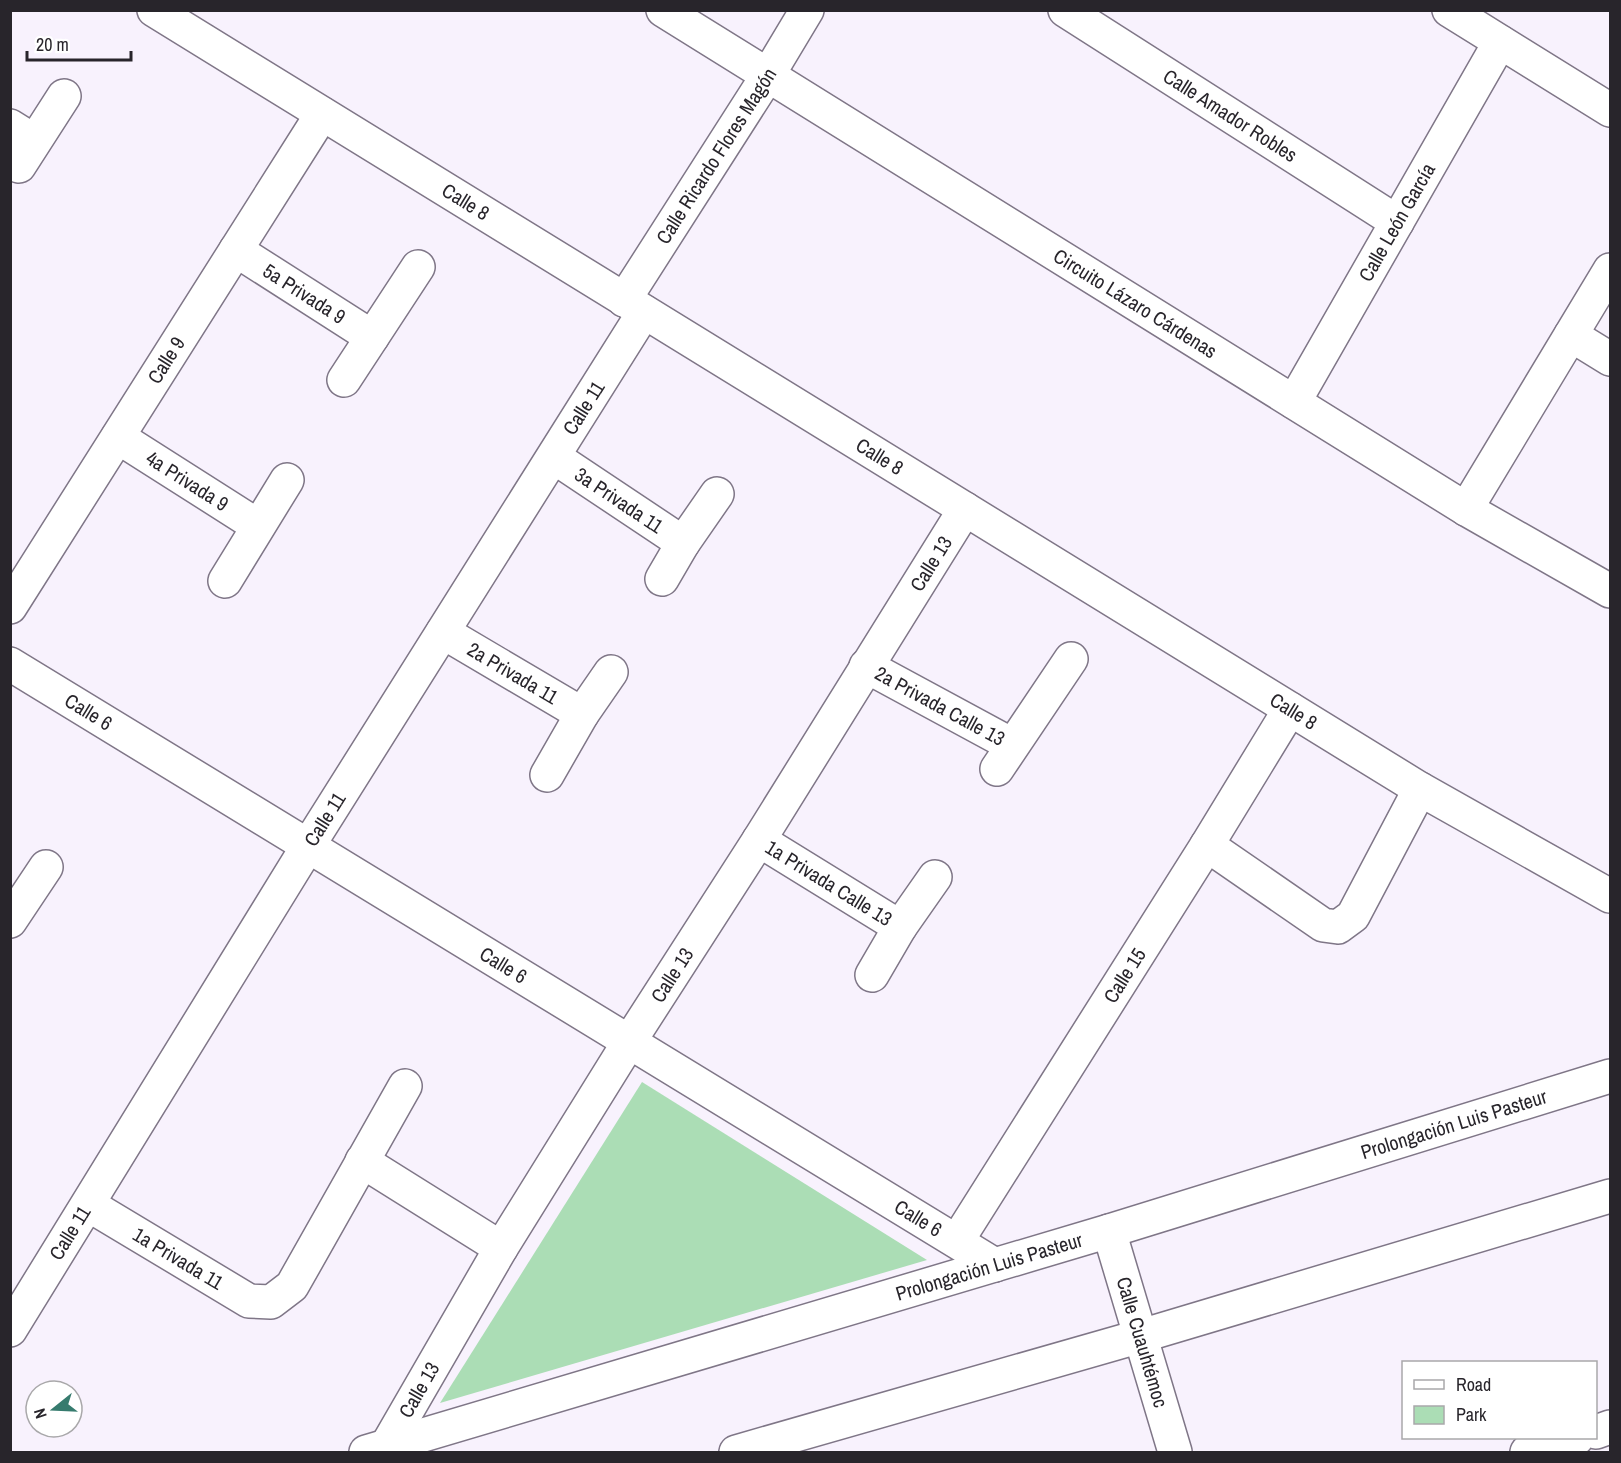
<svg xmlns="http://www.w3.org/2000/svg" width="1621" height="1463" font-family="'Archivo Narrow',sans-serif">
<rect width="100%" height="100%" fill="#f8f2fd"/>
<path fill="#abddb5" d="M642,1082L927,1260L440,1403Z"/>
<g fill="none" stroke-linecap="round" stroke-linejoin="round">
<g stroke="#7f7687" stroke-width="36">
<g id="minor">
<path id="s1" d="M154,10L1420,789L1610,896"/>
<path id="s2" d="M1065,10L1397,222"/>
<path d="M1449,10L1610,110"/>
<path d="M10,126L34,141"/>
<path d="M19,166L64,96"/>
<path id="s3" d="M236,250L372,337"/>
<path d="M1571,335L1610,359"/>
<path d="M344,380L418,267"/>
<path id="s4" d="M1294,402L1500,42"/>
<path id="s5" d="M118,437L258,526"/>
<path id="s6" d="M554,457L683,543"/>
<path d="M1466,509L1610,270"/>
<path d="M662,579L683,543L717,494"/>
<path d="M225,581L287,480"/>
<path id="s7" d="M10,607L322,114"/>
<path id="s8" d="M443,632L582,714"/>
<path id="s9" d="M10,664L995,1265"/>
<path id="s10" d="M866,666L1012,745"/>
<path d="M997,769L1071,659"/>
<path d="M547,775L582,714L611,672"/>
<path id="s11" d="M759,840L900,927"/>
<path d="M1207,845L1323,925L1338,927L1353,916L1420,789"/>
<path d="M10,921L46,867"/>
<path d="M872,975L900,927L935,877"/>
<path d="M362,1161L501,1248"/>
<path id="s12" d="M89,1205L249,1301L271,1302L292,1286L405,1086"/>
<path id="s13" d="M1109,1231L1175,1452"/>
<path id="s14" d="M957,1241L1207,845L1290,709"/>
<path d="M1596,1432L1610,1427"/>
<path id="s15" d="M386,1447L501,1248L629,1042L759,840L965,509"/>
<path d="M1527,1452L1577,1438"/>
</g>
</g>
<g stroke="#7f7687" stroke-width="36">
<g id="tertiary">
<path id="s16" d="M663,10L1466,509L1610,591"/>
<path id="s17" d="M624,300L768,75L807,10"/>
<path id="s18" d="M10,1330L308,846L644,312"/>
</g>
</g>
<g stroke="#7f7687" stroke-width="36">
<g id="secondary">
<path id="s19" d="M366,1452L1109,1231L1610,1076"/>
<path d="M736,1452L1141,1336L1610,1196"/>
</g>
</g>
<use href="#minor" stroke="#fff" stroke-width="33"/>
<use href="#tertiary" stroke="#fff" stroke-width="33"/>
<use href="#secondary" stroke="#fff" stroke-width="33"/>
</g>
<g text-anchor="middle" stroke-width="6" stroke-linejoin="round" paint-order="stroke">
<g font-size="20" fill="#28252b" stroke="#fff">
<text dy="7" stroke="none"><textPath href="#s2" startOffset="196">Calle Amador Robles</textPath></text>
<text dy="7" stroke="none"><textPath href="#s17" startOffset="171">Calle Ricardo Flores Magón</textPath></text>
<text dy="7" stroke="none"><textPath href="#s1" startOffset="366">Calle 8</textPath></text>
<text dy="7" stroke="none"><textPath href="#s4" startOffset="207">Calle León García</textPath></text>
<text dy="7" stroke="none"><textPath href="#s3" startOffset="81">5a Privada 9</textPath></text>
<text dy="7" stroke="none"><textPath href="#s16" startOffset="556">Circuito Lázaro Cárdenas</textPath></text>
<text dy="7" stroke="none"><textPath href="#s7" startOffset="292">Calle 9</textPath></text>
<text dy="7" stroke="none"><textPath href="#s18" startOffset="1086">Calle 11</textPath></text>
<text dy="7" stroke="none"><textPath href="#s1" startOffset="852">Calle 8</textPath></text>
<text dy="7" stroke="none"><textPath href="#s5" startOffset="82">4a Privada 9</textPath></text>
<text dy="7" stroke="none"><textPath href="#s6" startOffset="78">3a Privada 11</textPath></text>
<text dy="7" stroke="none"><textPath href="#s15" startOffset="1038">Calle 13</textPath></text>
<text dy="7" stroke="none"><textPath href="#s8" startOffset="81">2a Privada 11</textPath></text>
<text dy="7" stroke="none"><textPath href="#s10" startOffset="84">2a Privada Calle 13</textPath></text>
<text dy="7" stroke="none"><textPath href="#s1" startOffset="1338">Calle 8</textPath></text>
<text dy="7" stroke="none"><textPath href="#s9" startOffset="92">Calle 6</textPath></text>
<text dy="7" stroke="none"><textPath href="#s18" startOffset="600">Calle 11</textPath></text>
<text dy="7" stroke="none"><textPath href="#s11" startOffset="82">1a Privada Calle 13</textPath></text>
<text dy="7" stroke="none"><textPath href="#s9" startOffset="578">Calle 6</textPath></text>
<text dy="7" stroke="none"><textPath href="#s15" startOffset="552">Calle 13</textPath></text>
<text dy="7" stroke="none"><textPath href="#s14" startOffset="314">Calle 15</textPath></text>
<text dy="7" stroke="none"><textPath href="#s19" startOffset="1136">Prolongación Luis Pasteur</textPath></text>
<text dy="7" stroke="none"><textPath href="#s9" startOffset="1064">Calle 6</textPath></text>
<text dy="7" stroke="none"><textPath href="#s18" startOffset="114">Calle 11</textPath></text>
<text dy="7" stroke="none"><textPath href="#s12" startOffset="104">1a Privada 11</textPath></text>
<text dy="7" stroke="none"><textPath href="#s19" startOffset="650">Prolongación Luis Pasteur</textPath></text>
<text dy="7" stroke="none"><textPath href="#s13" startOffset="116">Calle Cuauhtémoc</textPath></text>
<text dy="7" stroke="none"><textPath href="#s15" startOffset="66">Calle 13</textPath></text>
</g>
</g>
<rect width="1621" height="1463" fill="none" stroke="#28252b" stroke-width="24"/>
<rect x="1402" y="1361" width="195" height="78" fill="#ffffff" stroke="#a9a8aa" stroke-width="1.5"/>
<rect x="1414" y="1380" width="30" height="9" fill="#ffffff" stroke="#a9a8aa" stroke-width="1.5"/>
<text x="1456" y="1391" font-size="18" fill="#28252b">Road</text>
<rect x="1414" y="1406" width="30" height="18" fill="#abddb5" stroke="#a9a8aa" stroke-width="1.5"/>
<text x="1456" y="1421" font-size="18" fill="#28252b">Park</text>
<g transform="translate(54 1409) rotate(252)"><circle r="28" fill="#ffffff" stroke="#a9a8aa" stroke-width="1.5"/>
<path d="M0-4.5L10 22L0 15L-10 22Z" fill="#367b6e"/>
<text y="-9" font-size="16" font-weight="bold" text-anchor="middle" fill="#28252b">N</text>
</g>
<path d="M27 51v9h104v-9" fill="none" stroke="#28252b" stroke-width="3"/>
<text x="36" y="51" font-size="18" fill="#28252b" stroke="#ffffff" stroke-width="4.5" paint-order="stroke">20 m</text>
</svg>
